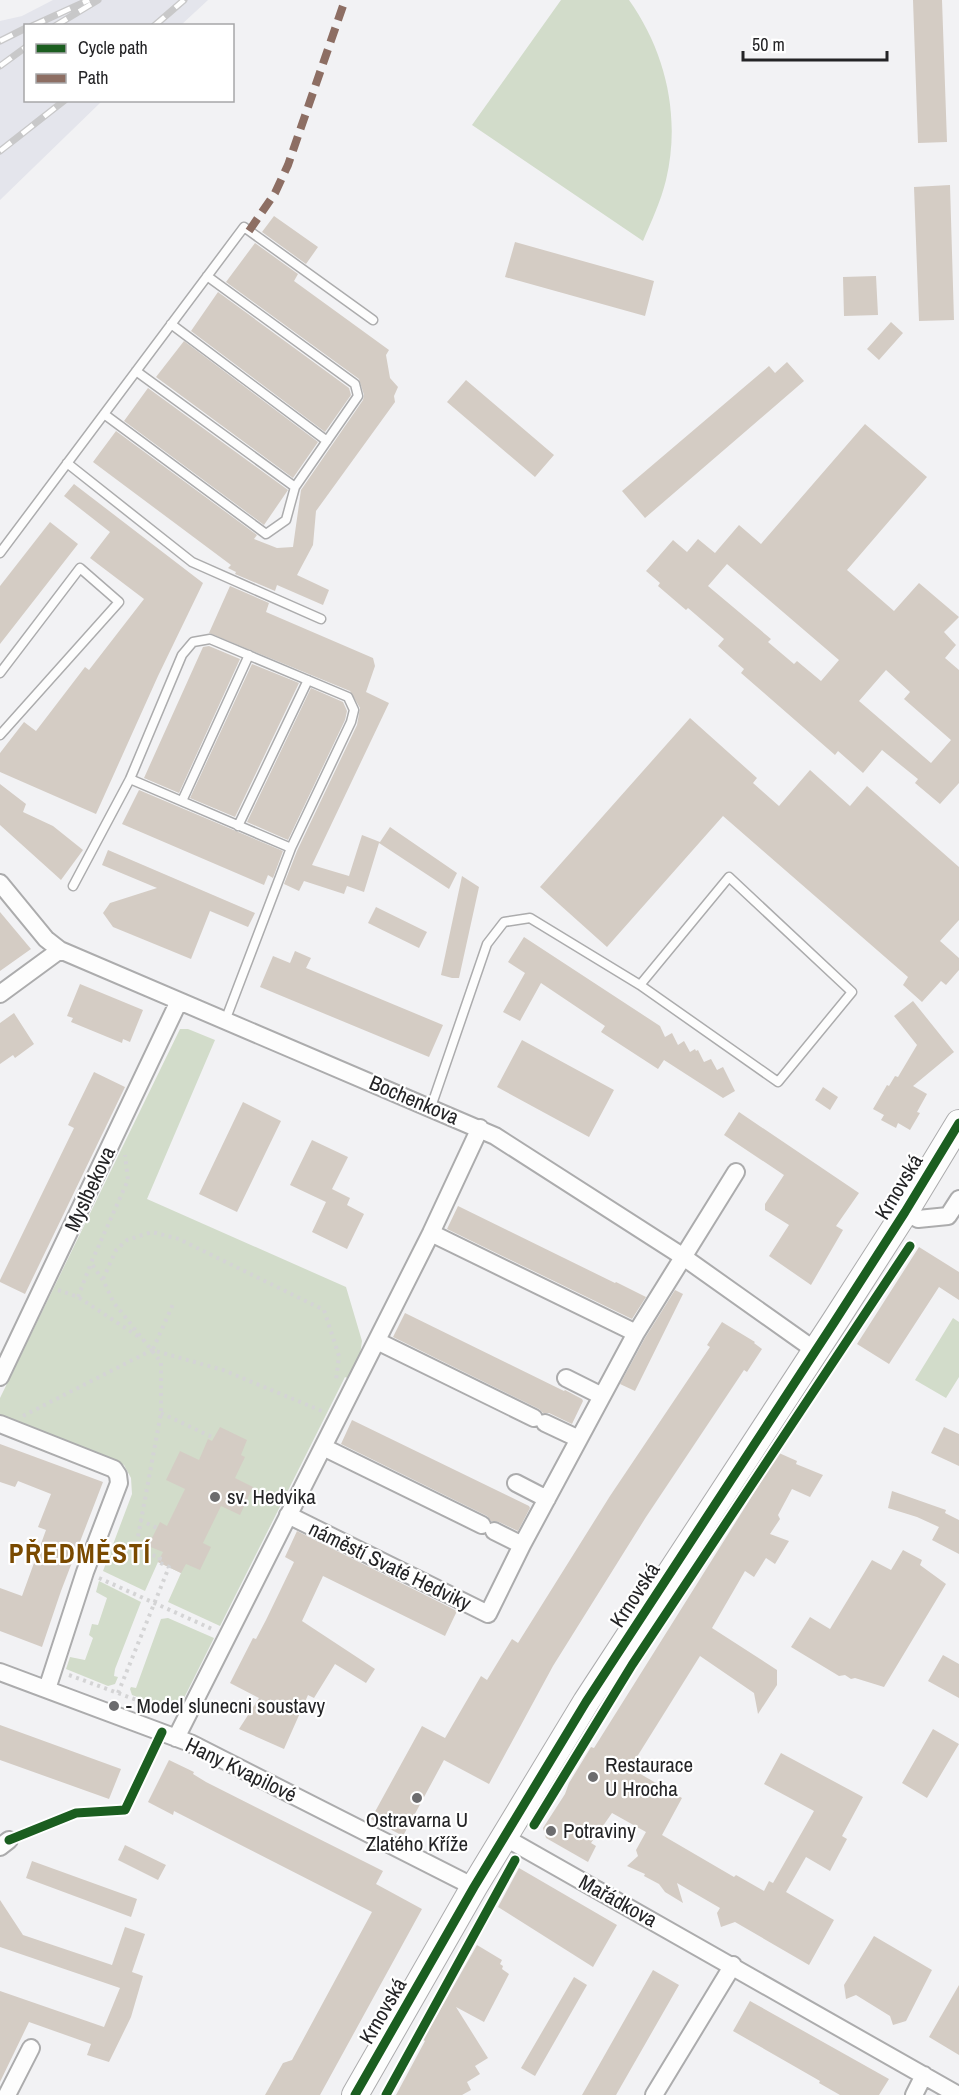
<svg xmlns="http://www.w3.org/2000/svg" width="959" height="2095" font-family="'Archivo Narrow',sans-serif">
<rect width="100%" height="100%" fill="#f2f2f4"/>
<path fill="#e4e5ec" d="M53,0H208L181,25L26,26V100L102,101L0,200V21L22,16Z"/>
<path fill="#d2dcca" d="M561,0H629C666,52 681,117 666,180C661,201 651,222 643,241L472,125Z
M180,1029H188L215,1040L147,1199L346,1287L362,1341L356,1382L345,1377L220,1626L168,1602L181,1573L158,1562L145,1591L103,1571L132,1494L131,1478L124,1465L21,1428L0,1416V1398Z
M953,1318L959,1322V1377L946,1398L915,1380Z
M99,1581L141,1602L115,1669L114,1676L118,1677L115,1684L108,1686L66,1669L70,1657L85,1660L93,1638L89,1635L92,1624L98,1625L107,1598L96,1592Z
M168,1618L214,1638L183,1700L189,1704L184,1714L132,1695L130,1689L131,1687L136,1688L161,1619Z"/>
<path fill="#d4ccc4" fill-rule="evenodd" d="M913,0H942L947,142L918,143Z
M950,185L954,320L919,321L914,187Z
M274,216L318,247L306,264L262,232Z
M515,242L654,281L645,316L505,277Z
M255,243L298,274L294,281L389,350L386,355L390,378L398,387L394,396L395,402L316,511L313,545L297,575L329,590L323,605L277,585L275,591L235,574L236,572L228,568L231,565L93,462L116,431L257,535L254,539L277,548L293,547L301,490L363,400L364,395L359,379L226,282Z
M876,276L878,315L844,316L843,277Z
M218,292L349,388L351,395L325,432L191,331Z
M891,322L903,333L879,360L867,349Z
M184,341L318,442L293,478L156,377Z
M787,362L804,381L645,518L622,491L769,366L775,373Z
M466,380L554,455L535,477L447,402Z
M148,388L288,490L264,525L124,421Z
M865,424L927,477L847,570L894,611L919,583L959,617L944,632L956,645L945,658L959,670V783L940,804L915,783L918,779L882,750L863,773L838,751L835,755L741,673L744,669L718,646L724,639L688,608L686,610L658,586L660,583L646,571L673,540L687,552L698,539L715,553L739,525L761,544ZM727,564L839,660L821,681L797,661L794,664L768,642L771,639L708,586ZM886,670L910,692L904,699L951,740L931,763L859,701Z
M74,484L203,583L158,676L96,814L0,772V753L24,722L36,731L85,667L89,670L144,599L90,558L110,532L64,496Z
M50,522L78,544L0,644V586Z
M230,586L269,603L266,612L373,658L375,666L366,692L389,703L312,865L349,876L362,835L380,842L390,827L457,873L449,889L379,843L364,892L347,886L344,894L304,881L299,891L284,884L297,851L357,725L360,708L350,691L209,633Z
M209,646L240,659L179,793L144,778L203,647Z
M252,664L299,683L235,817L190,798Z
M311,688L343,702L347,711L345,720L288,840L247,822Z
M690,718L757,778L753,783L779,806L810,770L850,806L867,786L959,867V920L940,941L959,958V970L946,985L941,981L922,1002L903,985L908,977L723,816L607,947L540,887Z
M0,784L26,804L23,812L53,826L83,850L61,880L0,825Z
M139,790L283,851L273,878L268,875L264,885L122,824Z
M108,850L255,913L248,927L210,911L191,959L113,927L103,913L110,903L157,888L102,865Z
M462,876L479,887L459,978H452L441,975Z
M376,907L427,932L419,948L368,923Z
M0,912L31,949L0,971Z
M524,937L660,1026L665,1037L672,1033L678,1045L684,1041L690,1052L695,1049L696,1051L698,1050L704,1062L711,1059L717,1070L723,1067L735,1091L723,1098L664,1060L658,1069L601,1032L605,1026L541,983L520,1021L503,1012L525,973L508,962Z
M295,951L311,958L306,968L443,1025L429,1057L260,987L273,956L290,963Z
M80,984L143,1010L130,1042L123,1039L122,1043L71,1022L73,1018L67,1016Z
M913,1001L954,1052L913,1086L927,1094L917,1112L920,1113L910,1130L898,1123L896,1128L881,1120L884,1115L873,1109L887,1085L889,1086L895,1076L898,1077L917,1045L894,1016Z
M14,1013L34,1044L15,1058L13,1055L0,1064V1023Z
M522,1040L614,1090L589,1137L497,1087Z
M94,1072L125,1087L25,1294L0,1282V1280L74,1128L68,1125Z
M823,1087L838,1097L830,1110L815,1100Z
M243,1102L281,1121L237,1212L199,1194Z
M739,1112L859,1193L836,1226L843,1230L811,1285L769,1256L789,1225L765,1210V1204L784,1175L724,1135Z
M312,1140L348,1157L332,1189L350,1198L347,1205L364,1214L347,1249L312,1232L326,1202L290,1185Z
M458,1206L615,1283L616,1282L646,1297L632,1319L447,1229Z
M919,1247L959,1272V1300L939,1287L889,1364L857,1344Z
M675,1290L683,1294L635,1391L620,1384L645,1338Z
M405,1313L564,1391L565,1390L582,1399L583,1401L572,1424L549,1413H543L539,1409L393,1337Z
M722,1322L755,1342L754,1343L762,1349L747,1372L744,1370L646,1517L553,1666L489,1784L444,1760L403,1836L371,1819L422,1726L445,1738L481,1676L487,1680L512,1639L518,1643L610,1496L710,1347L707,1345Z
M352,1420L529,1506L530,1508L518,1531L499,1522L491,1521L487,1516L341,1444Z
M220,1427L247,1440L241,1455L245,1457L235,1478L253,1487L240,1515L221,1506L203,1543L211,1547L200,1570L186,1564L181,1573L158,1562L163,1552L148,1546L160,1522L167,1526L185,1489L166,1480L180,1451L199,1460L208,1439L212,1441Z
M944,1427L959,1434V1466L931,1453Z
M0,1444L103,1482L61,1591L42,1647L0,1631V1588L22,1596L46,1530L38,1527L51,1494L18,1481L15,1487L0,1482Z
M779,1453L797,1461L796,1464L823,1475L810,1497L792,1489L778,1515L780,1519L770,1534L789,1541L775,1564L766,1558L754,1577L745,1571L712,1628L777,1670V1685L758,1714L754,1693L700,1656L630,1768L682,1798L662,1835L734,1877L736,1875L764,1891L769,1881L773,1883L814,1811L764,1784L781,1753L863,1797L842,1836L847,1839L830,1871L806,1857L786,1892L834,1920L809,1965L735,1922L721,1927L717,1913L720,1908L677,1883L683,1903L665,1892L659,1884L644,1876L645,1874L627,1866L638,1856L636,1850L646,1832L612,1813L591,1843L596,1846L588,1862L546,1838L543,1828L565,1794L569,1783L591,1747L594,1748Z
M892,1491L946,1510L945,1513L959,1520V1554L932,1540L939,1527L917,1517L888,1508Z
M297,1531L457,1611L445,1636L323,1576L302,1621L375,1669L366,1683L335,1664L314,1698L308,1695L284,1749L239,1729L259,1698L230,1683L253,1638L256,1639L266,1620L294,1562L285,1557Z
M903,1550L922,1560L920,1565L946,1584L884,1687L855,1678L851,1679L845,1675L839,1676L791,1647L810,1617L830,1629L872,1560L891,1570Z
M943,1655L959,1664V1698L928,1681Z
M0,1725L121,1769L109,1799L0,1760Z
M933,1729L959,1744L927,1798L902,1783Z
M169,1760L194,1772L193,1774L206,1782L383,1871L376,1884L422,1909L320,2095H265L283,2063L292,2060L372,1912L174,1811L173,1815L148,1802Z
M125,1845L166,1865L158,1880L118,1860Z
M32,1861L137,1899L131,1917L26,1878Z
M519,1868L617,1925L593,1967L498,1907Z
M0,1900L23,1935L112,1965L125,1927L145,1934L132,1972L143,1976L131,2017L109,2062L87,2055L91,2044L29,2022L0,2082V1991L104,2027L120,1988L0,1947Z
M874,1936L932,1970L906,2021L893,2025L890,2016L856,1995L846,1999L844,1985Z
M477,1945L502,1960L500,1964L503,1966L502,1969L509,1974L484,2022L456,2007L488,2058L475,2066L480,2074L467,2082L471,2090L462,2095H396L425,2041L423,2040Z
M653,1970L679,1985L616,2095H582Z
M574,1977L587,1985L535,2076L521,2068Z
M959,1985V2055L929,2037Z
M750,2001L889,2079L879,2095H840L819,2083L820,2081L733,2031Z"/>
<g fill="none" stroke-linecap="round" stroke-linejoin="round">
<g stroke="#acacad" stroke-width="11">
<path id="service" d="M171,324L327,441
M136,371L295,487
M104,414L266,534L286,520L295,487L358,396L355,384L207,276
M67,463L192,562L321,619
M0,553L244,227L373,320
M0,673L80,568L119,602L0,735
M130,779L182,655L193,642L210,639L348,697L354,710L351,722L291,848
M182,801L249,655
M238,826L308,680
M73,886L130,779L291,848L225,1021
M431,1107L487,944L504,922L530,918L640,985L778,1082L852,992L729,877L640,985"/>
</g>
<g stroke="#acacad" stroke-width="20">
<path id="minor" d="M0,883L46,939L60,950L495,1136L682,1256L816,1351
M0,994L60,950
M905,1212L918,1219L948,1216L959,1199
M431,1233L636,1333
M377,1341L534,1418
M0,1377L179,1001
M566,1378L602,1396
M545,1423L579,1439
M0,1424L114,1469L118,1475L119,1483L85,1572L47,1689
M323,1447L482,1525
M516,1483L547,1499
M288,1515L488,1614L522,1545L636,1333L736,1172
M494,1531L522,1545
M0,1672L190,1743L474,1887
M176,1738L431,1233L480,1128
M504,1837L958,2095
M0,1847L9,1840
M7,2095L31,2048
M654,2095L733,1965
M914,2095L924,2075"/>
</g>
<g stroke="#acacad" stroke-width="28">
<path id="primary" d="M355,2095L474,1887L586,1702L835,1321L905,1212L959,1123"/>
</g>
<path stroke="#d4d4d5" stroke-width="4" stroke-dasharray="3 4.5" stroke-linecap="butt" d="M103,1279L116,1250L127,1240L152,1232L179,1239L324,1310L339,1356L336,1380
M58,1290L78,1297L142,1339
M78,1297L91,1263
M153,1349L174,1302
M161,1413L214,1438
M23,1416L152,1350L223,1370L322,1411
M140,1520L157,1528
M99,1578L212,1629
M69,1675L172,1713
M118,1693L169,1567L158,1562L160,1558L147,1553L139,1547L137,1542L161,1413V1362L114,1303L103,1280L91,1263L128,1180L125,1155"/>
<use href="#service" stroke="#fdfdfd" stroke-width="8"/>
<use href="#minor" stroke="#fdfdfd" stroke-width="16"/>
<use href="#primary" stroke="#fdfdfd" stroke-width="26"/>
<g stroke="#c8c8c9" stroke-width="7">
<path id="rail" d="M32,26L89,0
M55,26L98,0
M154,26L184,0
M0,41L26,28
M0,66L26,47
M0,151L65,100"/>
</g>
<use href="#rail" stroke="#fff" stroke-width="4.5" stroke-dasharray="14" stroke-linecap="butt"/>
<path stroke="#8d6e63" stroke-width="8" stroke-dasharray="15 8" stroke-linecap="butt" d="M249,231L275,193L288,165L345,0"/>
<g stroke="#fff" stroke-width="13">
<path id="cycleway" d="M534,1825L632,1665L910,1246
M9,1840L76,1813L125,1810L162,1732
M355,2095L474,1887L586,1702L835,1321L905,1212L959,1123
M386,2095L515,1860"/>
</g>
<use href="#cycleway" stroke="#1b5e20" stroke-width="9"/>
</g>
<g fill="#6c6c6e" stroke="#fff" stroke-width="2">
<circle cx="215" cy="1497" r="6"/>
<circle cx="114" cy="1706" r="6"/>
<circle cx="593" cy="1777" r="6"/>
<circle cx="417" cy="1798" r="6"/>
<circle cx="551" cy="1831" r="6"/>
</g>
<g text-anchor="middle" stroke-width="4.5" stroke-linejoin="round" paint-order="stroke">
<g font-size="21" fill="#242426" stroke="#fff">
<text transform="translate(414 1100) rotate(23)" y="7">Bochenkova</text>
<text transform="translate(899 1187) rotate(-59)" y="7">Krnovská</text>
<text transform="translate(90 1189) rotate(-65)" y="7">Myslbekova</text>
<text transform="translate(390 1566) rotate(26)" y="7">náměstí Svaté Hedviky</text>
<text transform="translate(635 1595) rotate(-57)" y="7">Krnovská</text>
<text transform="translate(241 1770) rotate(26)" y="7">Hany Kvapilové</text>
<text transform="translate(618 1901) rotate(29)" y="7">Mařádkova</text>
<text transform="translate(383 2011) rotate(-60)" y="7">Krnovská</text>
</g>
<g font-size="21" fill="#242426" stroke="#fff" text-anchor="start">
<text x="227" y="1504">sv. Hedvika</text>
<text x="126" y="1713">- Model slunecni soustavy</text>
<text x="605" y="1772">Restaurace<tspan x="605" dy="24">U Hrocha</tspan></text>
<text x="417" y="1827" text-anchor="middle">Ostravarna U<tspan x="417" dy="24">Zlatého Kříže</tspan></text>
<text x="563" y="1838">Potraviny</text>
</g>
<g font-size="27" font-weight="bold" letter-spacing="1.5" fill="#7a4a00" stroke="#fff">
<text x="80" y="1563">PŘEDMĚSTÍ</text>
</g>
</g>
<rect x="24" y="24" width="210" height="78" fill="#ffffff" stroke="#a7a7a8" stroke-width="1.5"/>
<rect x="36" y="44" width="30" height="9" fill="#1b5e20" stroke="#a7a7a8" stroke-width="1.5"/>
<text x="78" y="54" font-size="18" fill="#242426">Cycle path</text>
<rect x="36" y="74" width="30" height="9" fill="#8d6e63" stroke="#a7a7a8" stroke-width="1.5"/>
<text x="78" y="84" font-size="18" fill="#242426">Path</text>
<path d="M743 51v9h144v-9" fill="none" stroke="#242426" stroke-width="3"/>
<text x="752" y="51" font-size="18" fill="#242426" stroke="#ffffff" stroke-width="4.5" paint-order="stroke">50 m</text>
</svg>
